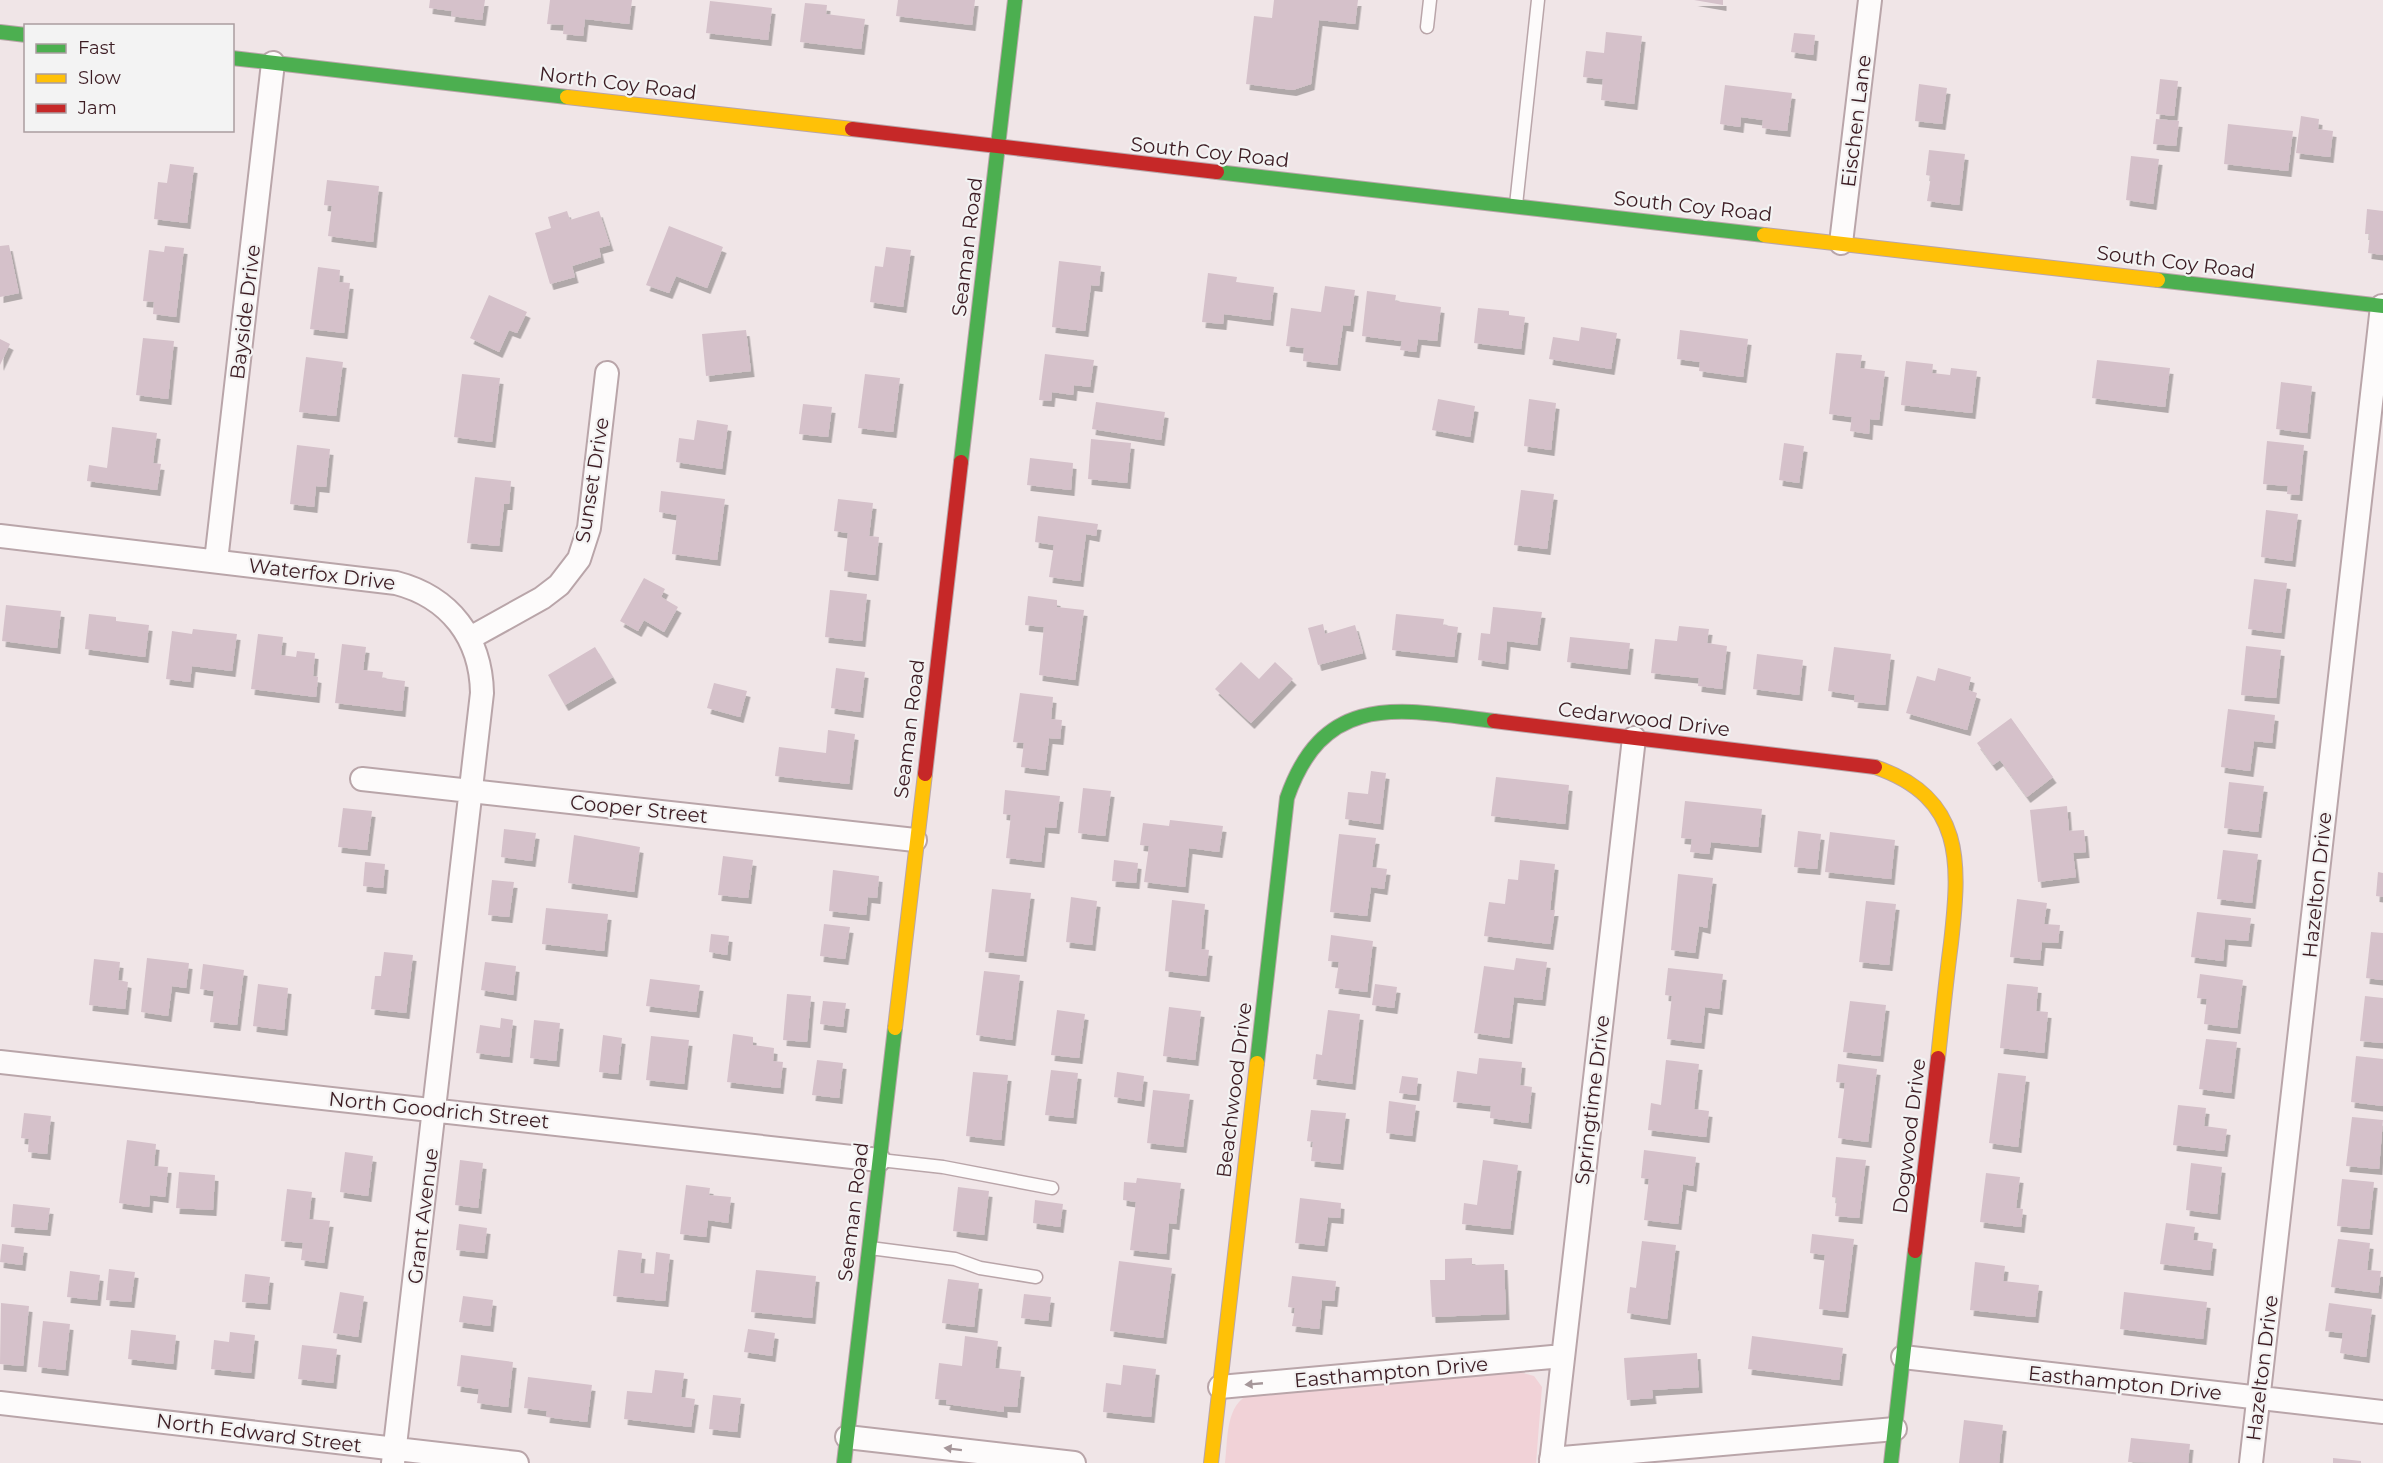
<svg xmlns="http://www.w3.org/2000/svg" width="2383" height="1463" font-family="Montserrat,sans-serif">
<defs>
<filter id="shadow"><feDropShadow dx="3.5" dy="6" stdDeviation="0" flood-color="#0004"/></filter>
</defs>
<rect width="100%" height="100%" fill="#f0e5e7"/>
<path fill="#f1d2d7" d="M1516,1371L1534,1376L1542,1387L1536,1463H1225C1228,1440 1225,1403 1251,1394Z"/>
<path fill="#d5c1ca" filter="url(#shadow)" d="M430,0H485L482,20L451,16L452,11L429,8Z
M550,0H632L629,24L585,19L583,36L563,34L564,25L547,24Z
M898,0H975L972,25L896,16Z
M1274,0H1358L1355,24L1319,20L1311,84L1293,90L1246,84L1254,16L1272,18Z
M1694,0H1723V5Z
M710,1L772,8L768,40L706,33Z
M805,3L827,5L826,14L865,19L861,49L800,42Z
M1606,32L1642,36L1634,104L1601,100L1603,79L1583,77L1586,51L1604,53Z
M1794,33L1815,35L1813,55L1791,52Z
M2160,79L2178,81L2174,116L2156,114Z
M1919,84L1947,88L1942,124L1915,121Z
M1725,85L1792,93L1787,131L1762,128L1763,120L1741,117L1740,127L1720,124Z
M2301,116L2319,119L2318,129L2333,131L2330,157L2296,153Z
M2156,119L2179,121L2176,146L2153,144Z
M2228,124L2293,131L2288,171L2224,164Z
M1929,150L1965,154L1959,205L1927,201L1931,176L1926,175Z
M2131,156L2159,159L2153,204L2126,200Z
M170,164L194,167L187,223L154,219L158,182L167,183Z
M327,180L379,186L373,242L328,236L332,206L324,205Z
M2367,209L2383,211V255L2368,253L2370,234H2365Z
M567,211L570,220L599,211L610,245L599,248L601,257L572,266L575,277L550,284L535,233L551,228L548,217Z
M669,226L723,247L707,288L676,276L669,293L646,285Z
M9,245L19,293L0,297V246Z
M165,246L184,248L176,317L153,314L154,302L143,301L149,250L164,252Z
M886,247L911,250L903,307L870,302L875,266L883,267Z
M1059,261L1101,266L1099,286L1091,285L1085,331L1052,327Z
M318,267L340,270L339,282L350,283L344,333L310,329Z
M1208,273L1237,277L1236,282L1274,287L1270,320L1224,314L1223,324L1202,322Z
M1325,286L1355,290L1350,326L1343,325L1337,365L1303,361L1304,348L1286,346L1291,308L1321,312Z
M1367,291L1396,295L1395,301L1441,307L1437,341L1418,339L1416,352L1400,350L1402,341L1362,336Z
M489,295L527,312L517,333L509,330L499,352L470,338Z
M1478,308L1509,311V315L1525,317L1521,349L1474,343Z
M1581,327L1617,333L1611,369L1549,359L1553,337L1579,341Z
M746,330L751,371L706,376L702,334Z
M1680,330L1748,339L1743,377L1699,371L1700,362L1677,359Z
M143,338L174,341L168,399L136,395Z
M0,339L10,344L0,365Z
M1836,353L1862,355L1860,368L1885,371L1879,420L1870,419L1869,434L1850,431L1852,417L1829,414Z
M1045,354L1094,360L1090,387L1074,385L1073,395L1052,392L1051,401L1039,400Z
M306,357L343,362L336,416L299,412Z
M2097,360L2170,368L2165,407L2092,398Z
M1906,361L1933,364L1932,373L1950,375L1951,368L1977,371L1972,413L1901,405Z
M462,374L500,378L492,442L454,437Z
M865,374L900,378L893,432L858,428Z
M2281,382L2312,386L2307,433L2276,429Z
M1438,399L1475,406L1470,437L1432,430Z
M1529,399L1556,403L1551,450L1524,446Z
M1096,402L1165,412L1161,440L1092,429Z
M803,404L832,407L828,437L799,434Z
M697,420L728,425L722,469L676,462L679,438L694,440Z
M112,427L157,433L153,463L161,464L157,490L87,481L89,465L107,468Z
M1091,439L1131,443L1127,483L1088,479Z
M2267,441L2304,445L2299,495L2287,494L2288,486L2263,484Z
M1784,443L1804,446L1799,483L1779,480Z
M297,445L330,449L326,487L316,486L314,507L290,504Z
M1030,458L1073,463L1071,490L1027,485Z
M475,477L511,481L509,504H504L499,546L467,543Z
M1521,490L1554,494L1547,549L1514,545Z
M661,491L725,499L717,560L672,554L677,515L659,512Z
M838,499L873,503L869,536L879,537L875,575L844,571L848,533L834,531Z
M2266,510L2298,514L2292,561L2261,557Z
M1038,516L1098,524L1096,536L1086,534L1080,581L1049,577L1054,545L1035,542Z
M644,578L665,589L661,597L678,607L664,632L644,620L638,631L620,621Z
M2254,579L2287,583L2281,633L2248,629Z
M830,590L867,594L862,641L825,637Z
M1028,596L1057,600V607L1084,610L1075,680L1039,675L1044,627L1025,625Z
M6,605L61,611L57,648L2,641Z
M1493,607L1542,612L1537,645L1507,641L1505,664L1478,660L1481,633L1490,634Z
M89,614L116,617V621L149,625L145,657L85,649Z
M1396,614L1444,619L1443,625L1458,627L1454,657L1392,650Z
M1323,624L1325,634L1355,625L1363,653L1318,665L1308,628Z
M1679,626L1709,629L1707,643L1727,646L1722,689L1698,686L1699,678L1651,673L1655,639L1677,641Z
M193,629L237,634L232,671L192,666L190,682L166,679L172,631L192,634Z
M258,634L283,637L281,655L296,657L297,651L315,653L313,676L318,677L316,697L251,689Z
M1570,637L1630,643L1627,669L1567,662Z
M342,644L366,647L363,670L383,672L382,678L405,681L402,711L335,703Z
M2246,646L2281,650L2276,698L2241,695Z
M595,647L613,677L565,705L548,675Z
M1834,647L1891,654L1885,705L1854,702L1855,695L1828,691Z
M1757,654L1803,660L1799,695L1753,689Z
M1241,662L1259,679L1275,662L1293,679L1251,723L1215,689Z
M836,668L865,672L860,712L831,708Z
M1938,668L1971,677L1968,690L1977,693L1967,730L1906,713L1917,676L1935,681Z
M714,683L747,691L740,717L707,708Z
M1020,693L1053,697L1051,719L1062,720L1060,739L1049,738L1045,770L1021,767L1024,743L1013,742Z
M2228,709L2275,715L2272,743L2254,741L2250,771L2221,767Z
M2011,718L2053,777L2027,797L2000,760L1993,765L1977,743Z
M828,730L855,734L849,784L775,776L779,747L826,753Z
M1371,771L1386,773L1380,824L1345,819L1348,792L1368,794Z
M1496,777L1569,785L1565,824L1491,816Z
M2229,782L2264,786L2258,832L2224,828Z
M1083,788L1111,791L1105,836L1078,833Z
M1005,790L1060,796L1056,828L1045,827L1041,862L1006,858L1011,815L1003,814Z
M1685,801L1762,809L1758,847L1711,842L1709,854L1690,852L1692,839L1681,838Z
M2067,806L2069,831L2084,830L2086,852L2073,853L2076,877L2038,882L2030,810Z
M343,808L372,811L367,850L338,847Z
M1170,820L1223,826L1219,852L1189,848L1185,887L1144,882L1149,846L1140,845L1143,823L1169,826Z
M504,829L536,833L532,861L501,857Z
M1798,831L1821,834L1817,869L1794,867Z
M1830,832L1895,840L1891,879L1825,872Z
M1339,834L1376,838L1372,867L1387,869L1384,889L1371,887L1367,916L1330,912Z
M574,835L640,847L634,892L568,883Z
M2223,850L2258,854L2252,903L2217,899Z
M723,856L753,860L748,898L718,895Z
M1114,860L1138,863L1136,883L1112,881Z
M1520,860L1555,864L1550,910H1555L1550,944L1484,936L1489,902L1505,904L1508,879L1518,880Z
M365,862L385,864L383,888L363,886Z
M833,870L879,876L877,898L868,897L866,915L829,911Z
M2378,872L2383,873V897L2376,896Z
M1678,874L1713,878L1707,928L1699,926L1695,953L1671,950Z
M492,880L514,882L509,917L488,915Z
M992,889L1031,893L1023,956L985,952Z
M1071,897L1097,901L1092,945L1066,942Z
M2017,899L2047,903L2044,924L2060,925L2058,943L2042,942L2040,960L2010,957Z
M1172,900L1205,904L1201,949L1209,950L1206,976L1165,971Z
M1866,901L1896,904L1889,965L1859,962Z
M546,908L608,914L604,951L542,944Z
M2197,912L2251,918L2248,941L2225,939L2223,961L2191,957Z
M824,924L850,927L845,959L820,956Z
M2371,932L2383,933V980L2366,978Z
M711,934L729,936L727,955L709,952Z
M1331,935L1373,941L1367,992L1335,988L1339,962L1328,961Z
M384,952L413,955L406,1013L371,1009L375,976H381Z
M147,958L189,963L186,988L172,986L168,1016L141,1012Z
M1516,958L1547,962L1542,1000L1514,997L1509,1038L1474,1033L1484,966L1514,970Z
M94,959L120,962L118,980L128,982L125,1009L89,1005Z
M485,962L516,966L513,995L481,990Z
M203,964L244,970L237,1025L210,1022L214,991L200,989Z
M1668,968L1723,974L1719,1009L1705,1007L1701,1043L1667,1039L1672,996L1665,995Z
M984,971L1020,975L1012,1040L976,1035Z
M2200,974L2243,980L2237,1028L2204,1024L2207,999L2197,998Z
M650,979L700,985L696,1012L646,1006Z
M258,984L288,988L284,1030L253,1026Z
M1375,984L1397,987L1394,1008L1372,1005Z
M2007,984L2038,987L2036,1011L2048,1012L2044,1053L2000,1048Z
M787,994L811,996L807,1042L783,1040Z
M2365,996L2383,998V1043L2360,1041Z
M823,1001L846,1003L843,1027L820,1024Z
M1850,1001L1886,1005L1880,1056L1843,1052Z
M1169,1007L1201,1011L1195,1060L1163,1056Z
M1057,1010L1085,1014L1079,1058L1051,1055Z
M1328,1010L1360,1014L1352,1084L1313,1079L1316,1054L1322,1055Z
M501,1018L513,1020L509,1057L476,1053L480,1025L500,1028Z
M534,1020L560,1023L556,1061L530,1058Z
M733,1034L753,1037V1045L774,1048L773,1061L783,1062L780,1088L727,1082Z
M603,1035L622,1038L618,1074L599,1072Z
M651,1036L689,1040L684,1084L646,1080Z
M2206,1039L2237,1042L2231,1093L2199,1089Z
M2356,1056L2383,1059V1106L2351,1102Z
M1479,1058L1522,1062L1520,1085L1532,1087L1528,1123L1490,1118L1491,1106L1453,1102L1457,1071L1477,1074Z
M817,1060L843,1063L839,1098L812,1095Z
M1666,1060L1699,1064L1694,1109L1709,1111L1706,1137L1648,1130L1651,1103L1661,1105Z
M1838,1064L1877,1069L1868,1142L1838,1138L1845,1083L1836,1082Z
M1051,1070L1078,1073L1073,1118L1045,1115Z
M973,1072L1008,1075L1001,1140L966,1136Z
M1117,1072L1144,1076L1141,1101L1114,1097Z
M1998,1073L2026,1076L2018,1147L1989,1143Z
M1402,1076L1418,1078L1416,1095L1399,1093Z
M1153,1090L1190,1094L1183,1147L1147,1143Z
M1389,1101L1416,1105L1412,1136L1386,1133Z
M2178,1105L2206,1108L2204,1126L2227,1129L2224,1151L2173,1145Z
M1311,1110L1346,1113L1340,1164L1311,1161L1313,1142L1307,1141Z
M24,1113L51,1116L47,1154L28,1152L29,1139L21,1138Z
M2352,1117L2383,1120L2379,1169L2346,1166Z
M127,1140L156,1144L154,1166L168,1167L165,1197L150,1195L149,1207L119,1203Z
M1644,1150L1696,1157L1693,1186L1683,1184L1678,1224L1644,1220L1649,1179L1641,1178Z
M345,1152L373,1156L368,1196L340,1192Z
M1836,1157L1866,1160L1859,1218L1835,1216L1837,1198L1832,1197Z
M460,1160L483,1163L478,1208L455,1205Z
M1483,1160L1518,1165L1510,1229L1462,1224L1464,1203L1477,1205Z
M2191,1163L2222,1167L2217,1214L2186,1210Z
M179,1172L215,1175L213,1210L176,1208Z
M1986,1173L2020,1177L2016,1208L2023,1209L2021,1227L1980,1222Z
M1137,1178L1181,1183L1176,1224L1169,1223L1166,1254L1130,1250L1136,1202L1123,1200L1124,1182L1136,1183Z
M2342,1179L2374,1182L2369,1229L2337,1226Z
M686,1185L710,1188L709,1195L731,1197L728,1223L708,1220L706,1237L680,1234Z
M958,1187L989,1191L984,1235L953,1231Z
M287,1189L312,1192L309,1219L330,1221L324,1263L301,1260L303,1243L281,1241Z
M1300,1198L1341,1203L1340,1218L1328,1217L1324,1246L1295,1243Z
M1035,1200L1063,1204L1060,1227L1033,1223Z
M13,1204L50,1208L47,1230L11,1227Z
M2166,1223L2195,1227L2193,1240L2213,1243L2210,1270L2160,1264Z
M459,1224L487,1228L484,1253L456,1250Z
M1812,1234L1854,1239L1845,1312L1819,1309L1825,1255L1810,1253Z
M2338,1239L2370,1243L2367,1270L2381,1271L2378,1293L2331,1287Z
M1642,1241L1676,1245L1667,1319L1627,1313L1630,1287L1636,1288Z
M2,1244L24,1247L22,1265L0,1262Z
M618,1250L642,1253L640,1273L654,1274L656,1252L670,1254L665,1301L613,1296Z
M1472,1258V1265L1504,1264L1506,1314L1432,1317L1430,1280H1445V1259Z
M1119,1261L1172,1268L1163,1338L1110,1331Z
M1975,1262L2005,1266L2003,1281L2039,1285L2035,1317L1970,1310Z
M109,1269L135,1272L131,1302L106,1300Z
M756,1270L816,1276L812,1318L751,1312Z
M70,1271L100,1275L97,1300L67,1297Z
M245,1274L270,1277L267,1304L242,1302Z
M1292,1276L1336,1281L1334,1301L1322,1300L1319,1329L1292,1326L1295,1308L1288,1307Z
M948,1279L979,1283L974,1327L942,1323Z
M340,1292L364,1296L358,1337L333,1333Z
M2124,1292L2207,1302L2203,1339L2120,1329Z
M1024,1294L1051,1297L1048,1321L1021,1318Z
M463,1296L493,1300L490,1326L459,1322Z
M1,1303L29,1306L23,1366L0,1364Z
M2329,1303L2372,1309L2366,1357L2340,1353L2343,1333L2325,1331Z
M43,1321L70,1324L65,1370L38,1367Z
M748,1329L775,1333L772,1356L744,1352Z
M131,1330L176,1335L173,1364L128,1359Z
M230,1332L255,1335L251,1373L211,1369L214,1340L229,1342Z
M965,1336L998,1341L995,1368L1021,1371L1017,1407L1004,1406V1412L946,1404L947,1400L935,1399L939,1363L962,1366Z
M1752,1336L1843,1348L1839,1380L1748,1369Z
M302,1345L337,1349L333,1383L298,1379Z
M1697,1353L1699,1387L1652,1390L1653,1398L1627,1400L1624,1358Z
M461,1355L513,1362L508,1407L477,1403L479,1389L457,1386Z
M1123,1365L1156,1369L1151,1417L1103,1412L1106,1383L1121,1385Z
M655,1370L684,1373L681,1397L695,1399L691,1427L624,1419L627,1391L652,1393Z
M528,1377L592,1385L587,1422L546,1417L547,1411L524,1408Z
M713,1395L741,1398L737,1432L709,1429Z
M1964,1420L2003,1425L1999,1463H1959Z
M2131,1438L2190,1444L2188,1463L2128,1462Z
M2333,1458L2361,1461V1463H2333Z"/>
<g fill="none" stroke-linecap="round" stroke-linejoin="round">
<g stroke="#b9a5a9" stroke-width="15">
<path id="lane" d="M1427,27L1430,0
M1516,205L1538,0
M880,1160L943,1167L1052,1188
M870,1248L955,1259L980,1268L1036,1277"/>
</g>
<g stroke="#b9a5a9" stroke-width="26">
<path id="street" d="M1841,243L1870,0
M0,536L396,583C450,597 481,638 482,693L393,1463
M216,561L273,63
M470,638L542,598L559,585L579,559L589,528L607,373
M362,779L915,840
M0,1062L879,1160
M1903,1357L2383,1412
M1220,1387L1563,1356
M0,1403L517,1463
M847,1437L1074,1463
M1551,1459L1895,1429
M1551,1463L1634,738
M2251,1463L2382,306"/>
</g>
<g stroke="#b9a5a9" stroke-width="16">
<path id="fast" d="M0,32L26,35
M232,58L567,97
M1217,172L1764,235
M2158,280L2383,306
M961,462L1015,0
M1257,1063L1287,798C1325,689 1402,710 1494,721
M844,1463L895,1028
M1891,1463L1915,1251"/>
</g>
<g stroke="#b9a5a9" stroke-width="16">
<path id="slow" d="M567,97L852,129
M1764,235L2158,280
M1875,767C1965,798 1960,863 1951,943C1946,981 1942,1020 1938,1058
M895,1028L925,774
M1211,1463L1257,1063"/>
</g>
<g stroke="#b9a5a9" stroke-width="16">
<path id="jam" d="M852,129L1217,172
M1494,721L1875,767
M925,774L961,462
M1915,1251L1938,1058"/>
</g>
<use href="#lane" stroke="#fdfbfb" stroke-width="12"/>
<use href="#street" stroke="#fdfbfb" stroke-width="22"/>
<use href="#fast" stroke="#4caf50" stroke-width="14"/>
<use href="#slow" stroke="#ffc107" stroke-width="14"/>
<use href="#jam" stroke="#c62828" stroke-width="14"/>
</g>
<defs><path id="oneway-solid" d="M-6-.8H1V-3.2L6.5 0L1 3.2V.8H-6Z" transform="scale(1.5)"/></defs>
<g fill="#a6979a">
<use href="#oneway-solid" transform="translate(1254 1384) rotate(175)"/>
<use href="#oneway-solid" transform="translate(953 1449) rotate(-173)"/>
</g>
<g text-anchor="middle" stroke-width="4.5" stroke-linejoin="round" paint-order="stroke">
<g font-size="20" fill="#3c1c23" stroke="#f3f3f3">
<text transform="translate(618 83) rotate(7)" y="7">North Coy Road</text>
<text transform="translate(1856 121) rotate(-83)" y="7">Eischen Lane</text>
<text transform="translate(1210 152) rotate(6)" y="7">South Coy Road</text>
<text transform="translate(1693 206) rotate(6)" y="7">South Coy Road</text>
<text transform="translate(967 247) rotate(-83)" y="7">Seaman Road</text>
<text transform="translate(2176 262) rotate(7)" y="7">South Coy Road</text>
<text transform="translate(245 312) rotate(-83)" y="7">Bayside Drive</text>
<text transform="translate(592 480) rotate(-81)" y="7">Sunset Drive</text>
<text transform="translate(322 574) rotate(7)" y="7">Waterfox Drive</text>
<text transform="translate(1644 719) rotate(7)" y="7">Cedarwood Drive</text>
<text transform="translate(909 729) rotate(-83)" y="7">Seaman Road</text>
<text transform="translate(639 809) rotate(6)" y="7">Cooper Street</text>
<text transform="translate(2317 885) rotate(-84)" y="7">Hazelton Drive</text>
<text transform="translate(1234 1090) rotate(-83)" y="7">Beachwood Drive</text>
<text transform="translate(1592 1100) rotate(-83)" y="7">Springtime Drive</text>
<text transform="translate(439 1110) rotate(6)" y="7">North Goodrich Street</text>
<text transform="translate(1909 1136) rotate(-83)" y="7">Dogwood Drive</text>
<text transform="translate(853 1212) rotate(-83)" y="7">Seaman Road</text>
<text transform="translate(423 1216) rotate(-83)" y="7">Grant Avenue</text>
<text transform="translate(2262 1368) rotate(-83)" y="7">Hazelton Drive</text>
<text transform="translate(1391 1372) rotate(-5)" y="7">Easthampton Drive</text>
<text transform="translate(2125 1383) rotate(6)" y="7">Easthampton Drive</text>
<text transform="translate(259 1433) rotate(7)" y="7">North Edward Street</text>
</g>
</g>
<rect x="24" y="24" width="210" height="108" fill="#f3f3f3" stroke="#aa9da0" stroke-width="1.5"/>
<rect x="36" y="44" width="30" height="9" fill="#4caf50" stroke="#aa9da0" stroke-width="1.5"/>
<text x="78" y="54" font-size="18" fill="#3c1c23">Fast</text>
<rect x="36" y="74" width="30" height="9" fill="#ffc107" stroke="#aa9da0" stroke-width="1.5"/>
<text x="78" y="84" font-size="18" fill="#3c1c23">Slow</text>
<rect x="36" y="104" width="30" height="9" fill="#c62828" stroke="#aa9da0" stroke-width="1.5"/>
<text x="78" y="114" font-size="18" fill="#3c1c23">Jam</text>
</svg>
